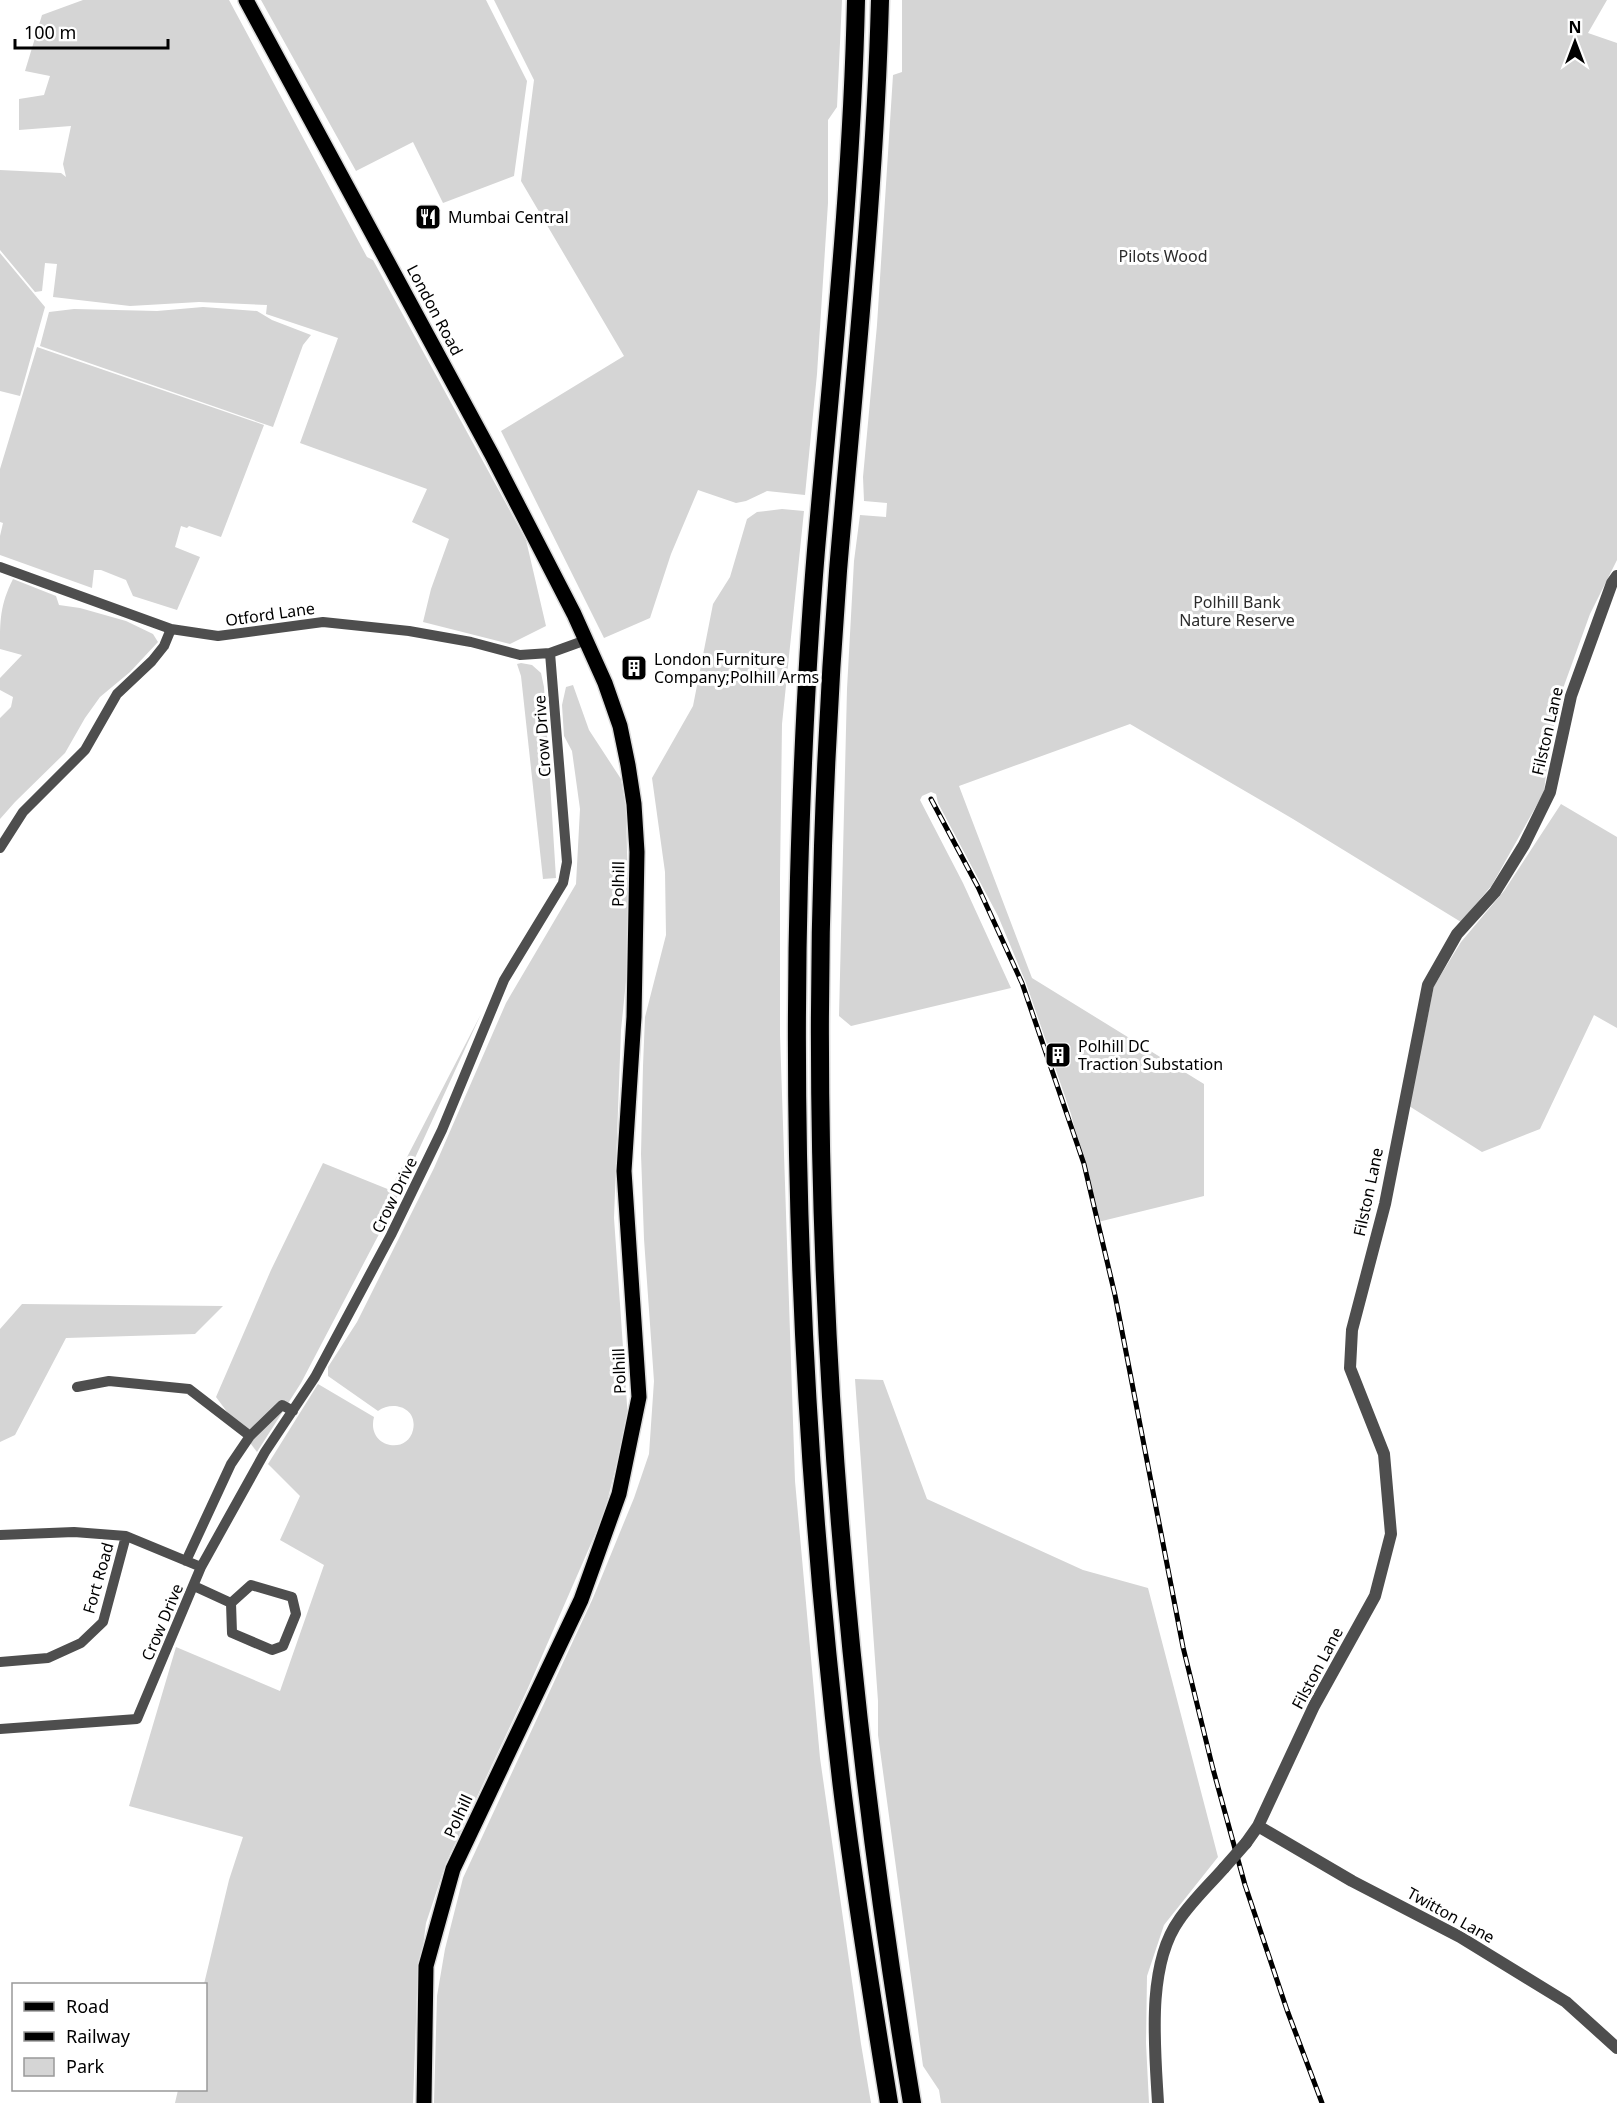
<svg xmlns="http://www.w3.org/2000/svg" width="1617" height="2103" font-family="'Noto Sans',sans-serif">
<rect width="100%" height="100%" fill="#fff"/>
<path fill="#d5d5d5" d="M83,0H229L367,257L373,260L526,540L546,626L510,644L423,622L431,589L449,539L412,522L427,489L300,443L338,338L266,314L267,305L199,302L130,306L53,297L57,264L45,263L42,291L35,292L0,250V170L61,173L66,177L63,164L71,126L19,130V99L44,95L50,76L25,71L42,15Z
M261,0H486L527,81L514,176L443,203L413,142L356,171Z
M494,0H842L837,107L828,120V203L817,374L805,495L767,491L746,501L736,503L698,490L671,554L650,618L604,638L501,431L624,356L521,181L534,80Z
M902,0H1607L1588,33L1617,43V560L1590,614L1561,694L1549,747L1544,792L1492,885L1461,922L1293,819L1130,724L959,786L1032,978L1204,1084V1196L1098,1222L1071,1114L1026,983L998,916L938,803L936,794L931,792L922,796L920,800L963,883L1011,988L851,1026L839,1016L847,689L854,561L860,515L886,517L887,503L864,501L863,477L877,325L893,75L902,72Z
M0,253L45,307L20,396L0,391Z
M203,307L257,311L272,320L311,335L303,345L273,427L40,346L49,312L74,309L157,311Z
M37,347L264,425L221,537L189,526L187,528L181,526L175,547L200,557L177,610L133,596L126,580L101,570H94L92,588L0,555V536L3,523L0,522V469Z
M782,509L804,511L782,724L780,877V1035L795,1481L820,1758L861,2044L871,2103H434L437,1996L445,1949L463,1878L593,1598L634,1498L649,1454L654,1381L644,1239L641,1154L643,1066L645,1017L666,935L665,872L652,778L693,706L713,604L730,577L747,519L757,512Z
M13,579L56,596L59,605L80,608L126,621L153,634L158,642L130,672L100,697L85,718L65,753L15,802L0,819V718L11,707L13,697L0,690V678L22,655L0,649C0,620 0,605 13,579Z
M521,663L532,665L541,673L544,687L556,878L543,879L521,676L517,664Z
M573,685L589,730L621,779L626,808L628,895L626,981L621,1030L614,1218L628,1419L604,1514L528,1688L446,1863L426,1923L417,1993L413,2103H175L178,2090H206V1984H204L229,1880L243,1837L129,1806L176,1647L280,1691L324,1565L280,1540L300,1496L268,1464L318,1384L374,1417C366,1447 407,1456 413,1430C418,1408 393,1400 378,1411L328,1376V1367L357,1322L434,1168L506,1003L576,884L580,809L572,751L564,736L562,705L566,687Z
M1561,804L1617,837V1028L1594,1015L1540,1129L1482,1152L1409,1106L1434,986L1461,942L1504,891Z
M481,1014L388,1217L301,1383L257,1452L216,1397L271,1270L323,1163L390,1190Z
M22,1304L223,1306L195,1334L66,1338L15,1435L0,1442V1329Z
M855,1379L883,1380L927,1499L1083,1570L1148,1588L1218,1857L1164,1925L1147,1976L1146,2043L1149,2103H941L939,2090L923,2066L878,1735V1701Z"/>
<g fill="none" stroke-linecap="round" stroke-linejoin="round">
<g stroke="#dbdbdb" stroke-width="18">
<path id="primary" d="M246,0L492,455L574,614L605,683L620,726L628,765L634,804L637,852L634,1017L624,1171L639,1397L619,1494L581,1600L453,1869L426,1966L424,2103"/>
</g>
<g stroke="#dbdbdb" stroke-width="21">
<path id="motorway" d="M856,0C852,184 832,367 816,550C807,659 802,769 799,878C791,1182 806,1486 842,1788C855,1894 872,1998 889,2103
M880,0C875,191 854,381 838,571C831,663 826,755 823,846C809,1267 843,1688 912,2103"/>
</g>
<path stroke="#4e4e4e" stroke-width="10" d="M0,567L171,629L218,636L323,622L409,631L471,642L520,655L550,653L586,640
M0,848L23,812L85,750L117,694L152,661L164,646L171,629
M77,1387L109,1381L189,1389L250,1436
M0,1535L74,1532L126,1536L201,1567
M186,1561L231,1464L250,1436L282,1405L293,1411
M251,1585L292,1597L296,1614L283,1646L272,1650L232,1633L231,1603Z
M194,1586L231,1603
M0,1662L48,1658L81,1643L103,1622L126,1536
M0,1729L137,1719L201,1567L265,1452L315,1377L391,1235L442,1130L504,980L563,883L567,862L550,653"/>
<path stroke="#4e4e4e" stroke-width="12" d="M1258,1826L1352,1881L1460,1937L1566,2002L1617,2048
M1246,1843L1258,1826L1314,1706L1375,1596L1391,1534L1384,1454L1350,1368L1352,1330L1385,1204L1428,985L1457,934L1495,892L1524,845L1550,792L1571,696L1612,583L1617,576
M1158,2103C1155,2049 1146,1966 1179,1920C1192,1901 1209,1885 1224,1868"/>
<use href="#primary" stroke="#000" stroke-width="15"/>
<use href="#motorway" stroke="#000" stroke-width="18"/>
<g stroke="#000" stroke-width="5">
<path id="rail" d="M931,799L978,887L1022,983L1084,1164L1115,1295L1183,1647L1213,1769L1245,1885L1287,2010L1322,2103"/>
</g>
<use href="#rail" stroke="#fff" stroke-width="3" stroke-dasharray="9" stroke-linecap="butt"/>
<path stroke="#4e4e4e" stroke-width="12" d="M1224,1868L1246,1843"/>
</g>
<defs>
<g id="restaurant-square" transform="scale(1.35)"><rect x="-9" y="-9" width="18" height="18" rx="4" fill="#000" stroke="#fff"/><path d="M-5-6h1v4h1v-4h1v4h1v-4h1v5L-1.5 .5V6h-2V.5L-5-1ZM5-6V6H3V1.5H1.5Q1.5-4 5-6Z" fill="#fff"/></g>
<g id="building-square" transform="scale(1.35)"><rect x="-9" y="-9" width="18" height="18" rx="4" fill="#000" stroke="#fff"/><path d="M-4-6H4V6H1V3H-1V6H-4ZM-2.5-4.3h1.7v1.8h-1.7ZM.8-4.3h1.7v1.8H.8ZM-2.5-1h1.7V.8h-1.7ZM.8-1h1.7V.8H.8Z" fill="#fff"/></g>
</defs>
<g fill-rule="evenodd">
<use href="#restaurant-square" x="428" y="217"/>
<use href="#building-square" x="634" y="668"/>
<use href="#building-square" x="1058" y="1055"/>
</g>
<g text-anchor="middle" stroke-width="6" stroke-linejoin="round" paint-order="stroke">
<g font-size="16" fill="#000" stroke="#fff" text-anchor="start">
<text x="448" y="223">Mumbai Central</text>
<text x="654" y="665">London Furniture<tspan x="654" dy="18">Company;Polhill Arms</tspan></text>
<text x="1078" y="1052">Polhill DC<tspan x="1078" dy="18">Traction Substation</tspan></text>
</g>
<g font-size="16" fill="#2c2c2c" stroke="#fff">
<text x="1163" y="262">Pilots Wood</text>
<text x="1237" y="608">Polhill Bank<tspan x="1237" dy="18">Nature Reserve</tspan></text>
</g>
<g font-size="16" fill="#000" stroke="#fff">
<text transform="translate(435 310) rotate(62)" y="6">London Road</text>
<text transform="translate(270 614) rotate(-8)" y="6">Otford Lane</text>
<text transform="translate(1547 731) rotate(-77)" y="6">Filston Lane</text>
<text transform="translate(542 736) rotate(-94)" y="6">Crow Drive</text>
<text transform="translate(618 884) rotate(-89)" y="6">Polhill</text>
<text transform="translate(1368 1192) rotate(-78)" y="6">Filston Lane</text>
<text transform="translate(394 1195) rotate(-64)" y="6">Crow Drive</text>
<text transform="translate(619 1371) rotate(-92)" y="6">Polhill</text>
<text transform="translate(98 1578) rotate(-74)" y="6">Fort Road</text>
<text transform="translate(162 1622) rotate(-67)" y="6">Crow Drive</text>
<text transform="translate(1317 1668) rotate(-62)" y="6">Filston Lane</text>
<text transform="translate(458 1816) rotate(-65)" y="6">Polhill</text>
<text transform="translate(1451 1915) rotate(29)" y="6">Twitton Lane</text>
</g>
</g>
<rect x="12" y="1983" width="195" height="108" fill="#ffffff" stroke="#999999" stroke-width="1.5"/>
<rect x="24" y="2002" width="30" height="9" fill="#000000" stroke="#999999" stroke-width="1.5"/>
<text x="66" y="2013" font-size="18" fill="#000000">Road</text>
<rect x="24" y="2032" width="30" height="9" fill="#000000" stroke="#999999" stroke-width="1.5"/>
<text x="66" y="2043" font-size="18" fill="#000000">Railway</text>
<rect x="24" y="2058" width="30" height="18" fill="#d5d5d5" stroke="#999999" stroke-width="1.5"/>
<text x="66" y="2073" font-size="18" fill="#000000">Park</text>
<g transform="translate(1575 42)" stroke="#ffffff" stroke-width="4.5" paint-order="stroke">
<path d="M0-4.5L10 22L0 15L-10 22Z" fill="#000000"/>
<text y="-9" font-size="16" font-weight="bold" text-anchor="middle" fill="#000000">N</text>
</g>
<path d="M15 39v9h153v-9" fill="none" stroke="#000000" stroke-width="3"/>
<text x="24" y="39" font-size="18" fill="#000000" stroke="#ffffff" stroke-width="4.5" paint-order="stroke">100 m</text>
</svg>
